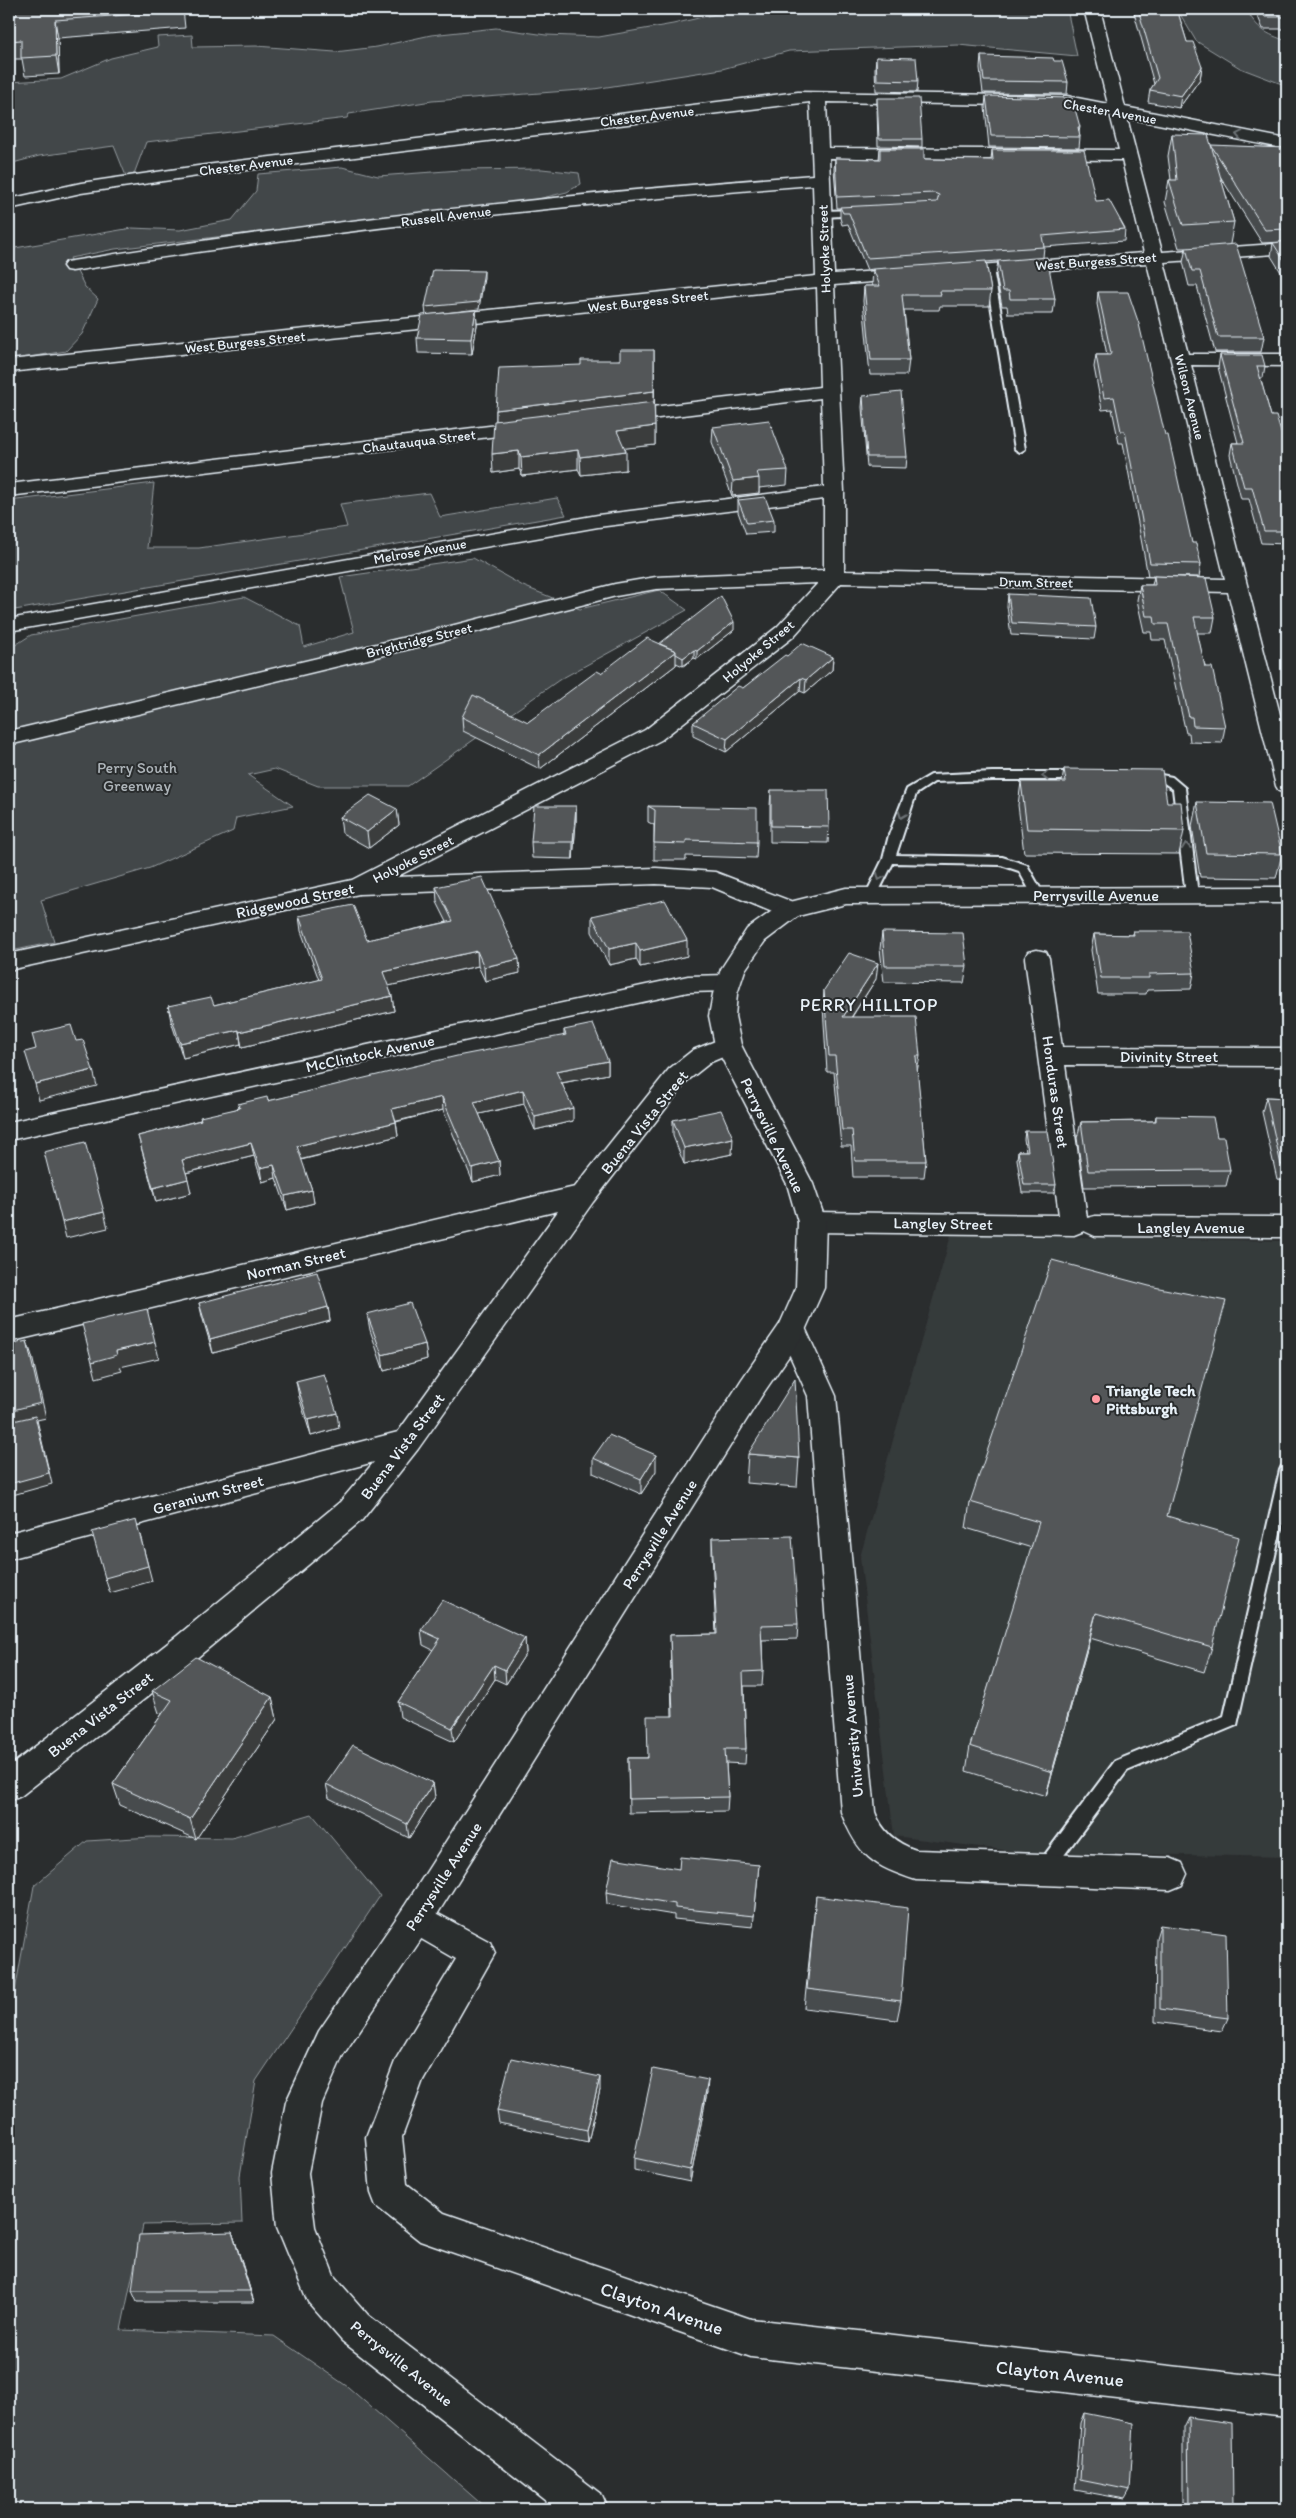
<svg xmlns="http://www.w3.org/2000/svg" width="1296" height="2518" font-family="Itim,sans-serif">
<rect width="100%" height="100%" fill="#2a2d2e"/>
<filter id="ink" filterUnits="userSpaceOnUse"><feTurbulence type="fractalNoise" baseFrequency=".02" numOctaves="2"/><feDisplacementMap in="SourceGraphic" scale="10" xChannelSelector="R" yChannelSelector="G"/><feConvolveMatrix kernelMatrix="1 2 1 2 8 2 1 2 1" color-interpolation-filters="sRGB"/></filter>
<g filter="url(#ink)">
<path fill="#363a3b" d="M951,1235L1287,1241V1857L1019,1852L894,1836L860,1557Z"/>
<path fill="#424648" stroke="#959ca0" d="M737,9H1067L1077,56L958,45L789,51L722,69L594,89L432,101L349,114L347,118L146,142L134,174L126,176L114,146L39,156L9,164V82L61,79L111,58L158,47L157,37L192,35L193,47L256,46L335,52L377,47L431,35L496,28L546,35L599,37L673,24Z
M1177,9H1246C1257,29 1266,34 1287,41V86L1240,68L1196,41Z
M342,167L378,176L460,170L542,169L579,173L581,184L567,192L538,199L115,249L70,258L85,287L98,299L82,334L66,351L10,360L9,363V249L132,228L180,230L232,220L256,191L258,174Z
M154,483L147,548H199L347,527L340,504L429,493L440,517L557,498L566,515L9,611V544L12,543L9,501Z
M473,558L523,586L580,609L659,590L687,610L559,680L408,786H318L275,769L248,775L293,806L236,818L233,831L150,868L41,900L54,942L11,951L9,943V649L31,635L244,597L300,626L304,647L354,632L340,577Z
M312,1814L380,1896L256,2081L240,2176L242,2223L143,2225L121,2330L274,2336L348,2387L487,2509H9V2024L34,1886L87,1841L151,1837L232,1838Z"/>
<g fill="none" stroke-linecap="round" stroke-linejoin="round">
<g stroke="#e8f1f8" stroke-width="4">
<path id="lane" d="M857,210L861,213L860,215L823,217L819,214L823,211Z
M989,266L993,269L1025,449L1020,452L1015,449L985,269Z
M992,772H1081L1087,776L1081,780H992L934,782L916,794L896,855L1002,857L1027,865L1044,895L1042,898H1034L1019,871L1001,865L893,863L875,899H867L865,896L883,859L889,835L907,789L931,775Z
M1145,772L1172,777L1185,788L1198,895L1196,898H1188L1186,895L1173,789L1161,781L1141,778L1139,776Z
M1287,1464V1502L1237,1725L1127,1771L1050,1874L1044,1877L1038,1874L1036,1869L1038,1864L1115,1761L1224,1716L1280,1470L1282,1466Z"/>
</g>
<g stroke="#e8f1f8" stroke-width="3">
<path id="street" d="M1084,9H1100L1125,107L1287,139V149L1127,118L1162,252L1287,243V253L1164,262L1188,354H1287V366L1191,365L1287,742V793L1279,791L1276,786L1228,592L841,583L793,637L661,740L396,877L656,868L715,872L798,904L802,910L798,916L790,918L782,916L712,887L656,884L359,894L9,970V954L352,880L645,730L777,627L818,583L656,589L616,596L426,645L9,745V731L423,633L615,584L656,577L824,570V499L598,527L9,631V619L598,515L824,487L821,398L618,423L611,421L608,417L611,413L618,411L820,387L817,287L9,372V360L816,276L813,185C565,204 318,232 72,271L66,270L63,266L66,262L72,261C317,221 565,194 813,175L810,102L198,176L81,193L9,209V199L81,183L198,166L798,92L1067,96L1108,104ZM826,102L1067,106L1110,114L1119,150L828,148ZM829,158L1122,160L1144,253L950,267L944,268L941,272L944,276L950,277L1147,263L1225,579L844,571V492L834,285L909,279L915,278L918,274L915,270L909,269L834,274Z
M531,421L538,423L541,427L538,431L9,496V484Z
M1037,950L1046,952L1049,958L1062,1047L1287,1048V1066L1065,1065L1087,1218L1095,1216L1287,1217V1237L1095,1236L1084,1231L1074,1235L812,1232L802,1229L798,1222L802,1215L812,1212L1059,1215L1025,958L1028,952Z
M728,975L737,977L740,983L737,989L728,991L688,992L14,1139L9,1138V1122L14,1121L688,976Z
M728,1036L737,1039L741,1045L737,1051L711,1062L687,1081L593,1202L418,1449L362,1520L199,1656L21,1796L9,1801V1767L177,1636L340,1502L374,1462L9,1559V1533L398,1432L558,1211L9,1342V1320L575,1187L669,1069L693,1050Z
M792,1318L802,1321L836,1396L875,1812C882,1832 896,1843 916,1850L1170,1858L1182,1863L1187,1874L1182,1885L1170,1890L916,1880C873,1866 858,1856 841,1812L808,1396L778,1329L782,1321Z
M416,1902L490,1942L495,1953L423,2080L402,2137L407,2184L444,2213L751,2319L1287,2379V2417L751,2357L420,2241L376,2206L371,2193L366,2137L396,2059L456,1959L404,1929L399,1918L404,1907Z"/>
</g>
<g stroke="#e8f1f8" stroke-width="3">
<path id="secondary" d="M51,9H124L116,14L9,20V12Z
M1287,887V903L846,904L798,916L765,941L745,970L737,994L735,1016L741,1045L813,1184L826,1222L824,1288L802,1337L762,1395L428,1929L343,2055L322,2103L308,2173L315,2227L334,2276L368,2315L602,2495L608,2509H556L342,2341L308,2302L277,2227L272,2173L286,2102L319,2031L404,1907L742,1379L780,1324L796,1288L798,1222L787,1184L715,1045L709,1016L713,994L721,969L747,929L782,904L846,888Z"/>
</g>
<use href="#lane" fill="#2a2d2e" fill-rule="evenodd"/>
<use href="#street" fill="#2a2d2e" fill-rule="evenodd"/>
<use href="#secondary" fill="#2a2d2e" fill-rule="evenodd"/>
</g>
<path fill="#474b4d" stroke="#e8f1f8" d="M183,9L185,28L58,38L59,74L25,76L22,59H9V20Z
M1133,9H1177L1187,42L1202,67L1200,79L1179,108L1148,102L1150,90L1154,84Z
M1255,9H1287V29H1263Z
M981,56L1068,82L1067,94L983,93L980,68Z
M876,57L918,81L917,92L876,91L875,69Z
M986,96L1080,127L1079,132L1080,137L1079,148L989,147L985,107Z
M877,98L922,139V147L878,146L877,105Z
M1172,134L1211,146L1287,148V282L1271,256L1273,243L1284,242L1262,243L1220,176L1234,222L1230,244L1264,337L1261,352H1215L1197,286H1189L1183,262L1186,248H1179L1165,202L1169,180H1171L1168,156Z
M880,149L924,159L991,160L992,150L1096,201L1125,229L1124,241L1044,247L1043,257L1055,299L1053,314H1008L1007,306H1002L996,275L998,261L986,262L991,291L989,306H940L939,310H904L909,360L907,375H870L863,301L864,286H873L872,284L873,269L867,270L848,224L842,225L840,218V208H837L834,169L835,158L879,159Z
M1098,292L1192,543L1201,564L1199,577L1148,576L1123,443H1119L1112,409L1102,410L1094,367L1096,355H1107L1097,304Z
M476,310L477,325L472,354L418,353L417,338Z
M654,350L655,445L625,448L626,470L581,475L578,469L522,476L519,469L493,473L496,421V410L581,365L620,360Z
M1220,355L1265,366L1263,378H1260L1271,416L1287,452V544L1261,543L1249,499H1241L1230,455L1232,443H1238L1218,367Z
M863,396L907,457L906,468L867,467L862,407Z
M713,427L788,470L787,485L759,488V493L732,496L712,442Z
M738,500L774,520V532L746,534L738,512Z
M1154,576L1215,617L1212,633H1197L1205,667L1225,727L1222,743L1190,742L1189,733H1186L1165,640H1152L1151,632H1144L1137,600L1140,585H1152Z
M1008,594L1096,627L1094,639L1011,635L1007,606Z
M734,630L697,659L694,658L683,666L676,663V665L540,769L463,731L462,717L528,722L601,673L659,644Z
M787,656L833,657L832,670L805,693L800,691L726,752L693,736V723L743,688Z
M1064,769L1167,802L1184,831L1179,854L1024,853L1018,805L1021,782H1062Z
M771,790L829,827L828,843L770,842V806Z
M1197,802L1282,854L1276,878L1200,877L1192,826Z
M576,806V822L573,859L532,858L531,842Z
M648,806L757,842L756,858L686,856V860H654V825L648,822Z
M397,809L399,825L369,848L342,833L340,817Z
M436,887L520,973L485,981L478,966L388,986L392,996L394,1011L242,1047L241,1044L183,1058L171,1021L168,1006L214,1005L319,980L301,931L299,916L367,940L447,922L437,902Z
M592,916L687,956L640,967L636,959L609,965L592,932Z
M1133,931L1194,973L1191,989L1147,990L1146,994H1098L1091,950L1094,934L1133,935Z
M882,932L967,966L964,983L884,982L880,949Z
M876,979L852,1017L920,1056L917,1072L926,1161L924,1177H853L851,1146H841L834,1072H827L823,1006L824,990Z
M564,1030L608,1061V1074L562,1083L573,1121L535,1130L524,1104L479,1114L499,1161L500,1175L473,1182L443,1110L396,1122L398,1136L301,1160L312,1190L314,1203L287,1210L276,1178L262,1182L254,1156L186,1173L191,1193L156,1202L138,1136L200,1120L239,1108L238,1104L268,1101L564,1036Z
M1266,1097L1287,1098V1180L1277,1179L1262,1112Z
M1156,1116L1217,1137L1230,1170L1226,1186L1084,1187L1077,1138L1081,1122L1155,1121Z
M673,1120L732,1154L684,1164L673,1136Z
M1025,1131L1056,1185L1054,1193H1022L1017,1159L1018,1151H1026L1024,1139Z
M199,1303L328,1307L330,1321L213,1353L202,1316Z
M367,1314L425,1344L427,1359L384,1371L370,1330Z
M296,1381L339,1428L311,1436L299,1397Z
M748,1454L799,1458L797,1487L746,1483Z
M593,1458L656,1471L641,1494L593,1473Z
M970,1502L1167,1516L1212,1647L1204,1672L1090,1638L1046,1796L966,1771L970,1746L1032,1548L966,1528Z
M712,1538L798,1624L797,1639L762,1640L763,1671L762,1686H744L746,1749L745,1764L726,1763L728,1797L727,1811L629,1813L628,1758H647L672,1716L670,1635L716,1634L712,1553Z
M421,1630L525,1638L526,1653L506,1684L495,1679L454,1742L400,1717L398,1702L433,1650L423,1645Z
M152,1691L272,1697L277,1719L196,1839L120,1805L113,1784L162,1714L159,1713Z
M433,1783L435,1797L409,1838L329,1798L326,1784Z
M759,1865L753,1927L674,1919V1915L607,1904L606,1892L679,1869Z
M816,1896L901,2001L897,2020L804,2008Z
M1160,1925L1228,2018L1222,2031L1155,2022L1156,1938Z
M600,2090L588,2142L499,2123L497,2111Z
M707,2092L690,2182L634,2170V2158Z
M232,2232L236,2244L254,2302H137L132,2291Z
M1084,2413L1130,2490L1125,2499L1075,2490L1080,2423Z
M1188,2417L1233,2509H1183V2427Z"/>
<path fill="#3a3d3e" stroke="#e8f1f8" d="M55,20L58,38L59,74L56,56Z
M1202,67L1200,79L1179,108L1181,96Z
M484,271V278L479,309L426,315L425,307Z
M476,310L477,325L472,354L471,339Z
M654,391V405L496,424V410Z
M655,426V445L618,449L617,431Z
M578,450V469L522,476L521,457Z
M519,451V469L493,473L492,454Z
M626,451V470L581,475L580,457Z
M759,478V493L732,496L733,481Z
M734,622V630L697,659V651Z
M694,650V658L683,666V658Z
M676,651V665L540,769L539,755Z
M833,657L832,670L805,693L806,680Z
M801,678L800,691L726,752L727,739Z
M576,806V822L573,859V842Z
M397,809L399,825L369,848L367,832Z
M687,940V956L640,967V951Z
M636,943V959L609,965V949Z
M477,951L478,966L384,987L383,972Z
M519,959L520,973L485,981L484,967Z
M878,963L876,979L841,1033L843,1017Z
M392,996L394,1011L242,1047L239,1032Z
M239,1030L241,1044L183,1058L180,1043Z
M608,1061V1074L556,1084V1071Z
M93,1070L97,1086L39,1100L35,1084Z
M523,1090L524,1104L475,1115L474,1102Z
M442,1097L443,1110L393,1122L392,1109Z
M573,1108V1121L535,1130V1117Z
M396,1122L398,1136L299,1160L297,1146Z
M733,1138L732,1154L684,1164V1148Z
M251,1143L254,1156L185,1173L182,1160Z
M499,1161L500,1175L473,1182L472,1168Z
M274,1165L276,1178L262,1182L260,1168Z
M188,1179L191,1193L156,1202L153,1188Z
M312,1190L314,1203L287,1210L285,1196Z
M104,1212L108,1228L66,1238L62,1222Z
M328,1307L330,1321L213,1353L210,1339Z
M27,1341L32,1356L46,1418L37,1420L52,1484L9,1496V1484L15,1426L9,1411Z
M155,1342L159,1358L120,1367L122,1371L96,1378L92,1362L116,1351Z
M425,1344L427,1359L384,1371L382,1355Z
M337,1413L339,1428L311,1436L308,1420Z
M656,1455V1471L641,1494V1479Z
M140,1535L152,1581L110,1593L105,1578Z
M1096,1613L1090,1638L1046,1796L1052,1772Z
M525,1638L526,1653L506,1684L505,1670Z
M494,1665L495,1679L454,1742L452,1728Z
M272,1697L277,1719L196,1839L190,1819Z
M433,1783L435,1797L409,1838L407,1824Z
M600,2077V2090L588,2142L587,2130Z
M708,2080L707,2092L690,2182V2170Z
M232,2232L236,2244L254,2302L250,2291Z"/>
<path fill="#535759" stroke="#e8f1f8" d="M17,9H183V11L55,20L56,56L21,58V40L9,41V20L15,17Z
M1138,9H1177L1187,42H1193L1202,67L1181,96L1150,90L1158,78Z
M1262,9H1287V17H1265Z
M981,56L1053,58L1054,61H1062L1068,82L984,81Z
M876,57L916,58L918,81L877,80Z
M986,96L1072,98L1080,127H1078L1080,137L991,136Z
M877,98H919L922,139H879Z
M1172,134L1208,135L1234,222L1183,225L1169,180H1177Z
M1211,145L1287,148V229L1265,230Z
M880,149H924V159L993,160L992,150H1084L1096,201L1109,200L1125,229L1042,236L1044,247L867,258L849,213H843L840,207L937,202L939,195L934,193L837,197L835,158L880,159Z
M1287,241V265L1273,243Z
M1236,244L1264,337H1218L1200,271H1192L1186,248Z
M1047,257L1055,299H1010L1009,291H1003L998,261Z
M986,261L991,291H940L941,295H902L909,360H871L864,286H880L873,269Z
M433,270L484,271L479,302L425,307Z
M1098,292H1128L1139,324L1165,435H1168L1192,543H1196L1201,564L1150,563L1125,431H1121L1114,397L1104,398L1096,355H1110L1111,353Z
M476,310L471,339L417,338L422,315Z
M620,350H654V391L496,410L499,368L581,365V360H620Z
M1220,355H1262L1265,366H1257L1271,416H1276L1287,452V531H1264L1252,487H1244L1232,443H1244Z
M901,392L907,457H867L863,396Z
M654,402L655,426L617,431L626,451L580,457L578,450L521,457L519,451L492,454L494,421Z
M769,420L788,470L757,472L759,478L733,481L713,427Z
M765,497L774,520L747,523L738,500Z
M1154,576L1206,578L1215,617H1194L1205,667H1212L1225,727L1193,726L1192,717H1189L1168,624H1155L1154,616H1146L1140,585H1155Z
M1008,594L1091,598L1096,627L1012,623Z
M721,596L734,622L697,651L694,650L683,658L676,654V651L659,644Z
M647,638L676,651L539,755L462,717L473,695L528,722L597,671L601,673Z
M802,643L833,657L806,680L801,678L727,739L693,723L738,686L743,688L785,655L787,656Z
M1064,769L1162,770L1167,802H1181L1184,831L1027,829L1021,782H1066Z
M771,790H828L829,827L771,826Z
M370,795L397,809L367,832L340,817Z
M1197,802L1270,803L1282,854L1206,853Z
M534,806H576L573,842H531Z
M648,806L757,808V842L686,840V844L654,843L655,810Z
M482,877L519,959L484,967L477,951L383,972L392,996L239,1032V1030L180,1043L168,1006L211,997L214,1005L322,979L299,916L353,905L367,940L453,921L436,887Z
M665,900L687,940L640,951L636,943L609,949L592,916Z
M1133,931H1187L1194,973L1149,974V978H1101L1094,934L1134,935Z
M882,932L963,933L967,966H885Z
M849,953L878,963L843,1017H916L920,1056H916L926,1161H855L852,1130H842L835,1056H829L824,990Z
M593,1024L608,1061L556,1071L573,1108L535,1117L523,1090L474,1102L499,1161L472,1168L442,1097L392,1109L396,1122L297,1146L312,1190L285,1196L274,1165L260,1168L251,1143L182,1160L188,1179L153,1188L138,1136L201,1120L200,1117L240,1108L238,1104L267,1097L268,1101L457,1056L566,1035L564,1030Z
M71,1025L76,1041L83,1040L93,1070L35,1084L25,1052L36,1049L32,1034Z
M1266,1097L1287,1098V1165H1281Z
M721,1110L733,1138L684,1148L673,1120Z
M1156,1116L1213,1117L1217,1137H1224L1230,1170L1088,1171L1081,1122L1156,1121Z
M1025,1131H1048L1056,1185H1024L1018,1151H1028Z
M85,1142L104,1212L62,1222L44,1152Z
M1052,1260L1149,1286L1226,1301L1167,1516L1239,1537L1212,1647L1096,1613L1052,1772L970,1746L1039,1522L970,1502Z
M317,1272L328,1307L210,1339L199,1303Z
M410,1303L425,1344L382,1355L367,1314Z
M147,1309L155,1342L116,1351L117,1355L92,1362L82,1324Z
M27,1341L41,1403L9,1411V1345Z
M324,1374L337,1413L308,1420L296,1381Z
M795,1379L799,1458L748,1454Z
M35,1416L49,1473L9,1484V1422Z
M609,1435L656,1455L641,1479L593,1458Z
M136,1520L148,1566L105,1578L92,1532Z
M792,1536L798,1624L761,1625L763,1671L743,1672L746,1749H725L728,1797L629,1799L628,1758H648L647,1716H673L670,1635L717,1634L712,1538Z
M442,1600L525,1638L505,1670L494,1665L452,1728L398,1702L440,1639L421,1630Z
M196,1657L272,1697L190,1819L113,1784L172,1700L152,1691Z
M353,1745L433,1783L407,1824L326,1784Z
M680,1857L759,1865L754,1916L675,1908V1904L606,1892L613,1858L679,1869Z
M816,1896L908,1908L901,2001L807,1989Z
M1160,1925L1226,1934L1228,2018L1160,2009Z
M511,2058L600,2077L587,2130L497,2111Z
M653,2069L708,2080L690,2170L634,2158Z
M232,2232L250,2291H132L139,2235Z
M1084,2413L1134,2423L1130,2490L1080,2480Z
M1188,2417L1232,2423L1233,2509H1189Z"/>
<defs><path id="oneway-chevron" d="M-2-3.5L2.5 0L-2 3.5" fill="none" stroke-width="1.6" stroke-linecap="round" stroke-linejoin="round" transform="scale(1.25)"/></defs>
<g stroke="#6c7275">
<use href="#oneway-chevron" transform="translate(1239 135) rotate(-169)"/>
<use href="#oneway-chevron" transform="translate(1045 776) rotate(180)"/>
<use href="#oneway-chevron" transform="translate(902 815) rotate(111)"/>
<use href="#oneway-chevron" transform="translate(1186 846) rotate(-96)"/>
<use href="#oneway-chevron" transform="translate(880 877) rotate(115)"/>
</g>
</g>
<circle fill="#ff9aa2" stroke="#2a2d2e" stroke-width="2" cx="1096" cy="1399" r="5"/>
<g text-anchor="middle" stroke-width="4" stroke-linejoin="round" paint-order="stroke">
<g font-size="14" fill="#e8f1f8" stroke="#2a2d2e">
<text transform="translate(1110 111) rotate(10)" y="5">Chester Avenue</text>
<text transform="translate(647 116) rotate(-7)" y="5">Chester Avenue</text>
<text transform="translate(246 165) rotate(-7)" y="5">Chester Avenue</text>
<text transform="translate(446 216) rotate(-7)" y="5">Russell Avenue</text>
<text transform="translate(824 249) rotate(-92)" y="5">Holyoke Street</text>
<text transform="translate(1096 261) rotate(-4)" y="5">West Burgess Street</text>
<text transform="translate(648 301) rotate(-6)" y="5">West Burgess Street</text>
<text transform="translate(245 342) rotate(-6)" y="5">West Burgess Street</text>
<text transform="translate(1190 397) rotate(76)" y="5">Wilson Avenue</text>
<text transform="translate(419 441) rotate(-7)" y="5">Chautauqua Street</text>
<text transform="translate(420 551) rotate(-10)" y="5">Melrose Avenue</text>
<text transform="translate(1036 582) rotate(1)" y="5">Drum Street</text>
<text transform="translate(419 640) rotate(-14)" y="5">Brightridge Street</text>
<text transform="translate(758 651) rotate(-40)" y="5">Holyoke Street</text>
<text transform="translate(413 859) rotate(-27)" y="5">Holyoke Street</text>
</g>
<g font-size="16" fill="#aeb5ba" stroke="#2a2d2e">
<text x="137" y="773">Perry South<tspan x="137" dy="18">Greenway</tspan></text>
</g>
<g font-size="16" fill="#e8f1f8" stroke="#2a2d2e">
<text x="1096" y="901">Perrysville Avenue</text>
<text transform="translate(295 900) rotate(-12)" y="6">Ridgewood Street</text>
<text transform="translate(370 1053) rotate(-12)" y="6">McClintock Avenue</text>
<text x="1169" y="1062">Divinity Street</text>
<text transform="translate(1056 1092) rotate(82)" y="6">Honduras Street</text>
<text transform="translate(644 1122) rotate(-51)" y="6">Buena Vista Street</text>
<text transform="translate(773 1135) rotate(64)" y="6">Perrysville Avenue</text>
<text transform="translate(943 1223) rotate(1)" y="6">Langley Street</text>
<text x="1191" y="1233">Langley Avenue</text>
<text transform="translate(296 1263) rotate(-13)" y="6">Norman Street</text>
<text transform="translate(402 1446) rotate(-53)" y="6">Buena Vista Street</text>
<text transform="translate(208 1494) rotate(-15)" y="6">Geranium Street</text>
<text transform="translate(659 1534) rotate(-58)" y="6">Perrysville Avenue</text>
<text transform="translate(100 1714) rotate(-38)" y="6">Buena Vista Street</text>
<text transform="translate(852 1736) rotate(-95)" y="6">University Avenue</text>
<text transform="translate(443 1876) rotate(-57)" y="6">Perrysville Avenue</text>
<text transform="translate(402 2363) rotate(39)" y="6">Perrysville Avenue</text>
</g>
<g font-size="16" font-weight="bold" fill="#e8f1f8" stroke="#2a2d2e" text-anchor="start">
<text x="1106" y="1396">Triangle Tech<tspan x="1106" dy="18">Pittsburgh</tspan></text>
</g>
<g font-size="18" letter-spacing="1" fill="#e8f1f8" stroke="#2a2d2e">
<text x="869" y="1011">PERRY HILLTOP</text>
</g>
<g font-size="19" fill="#e8f1f8" stroke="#2a2d2e">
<text transform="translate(662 2308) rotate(19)" y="7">Clayton Avenue</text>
<text transform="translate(1060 2373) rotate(6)" y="7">Clayton Avenue</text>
</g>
</g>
<rect width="1296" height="2518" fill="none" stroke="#2a2d2e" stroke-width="30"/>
<rect x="15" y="15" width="1266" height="2488" fill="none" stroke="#e8f1f8" stroke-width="2" filter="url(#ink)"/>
</svg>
